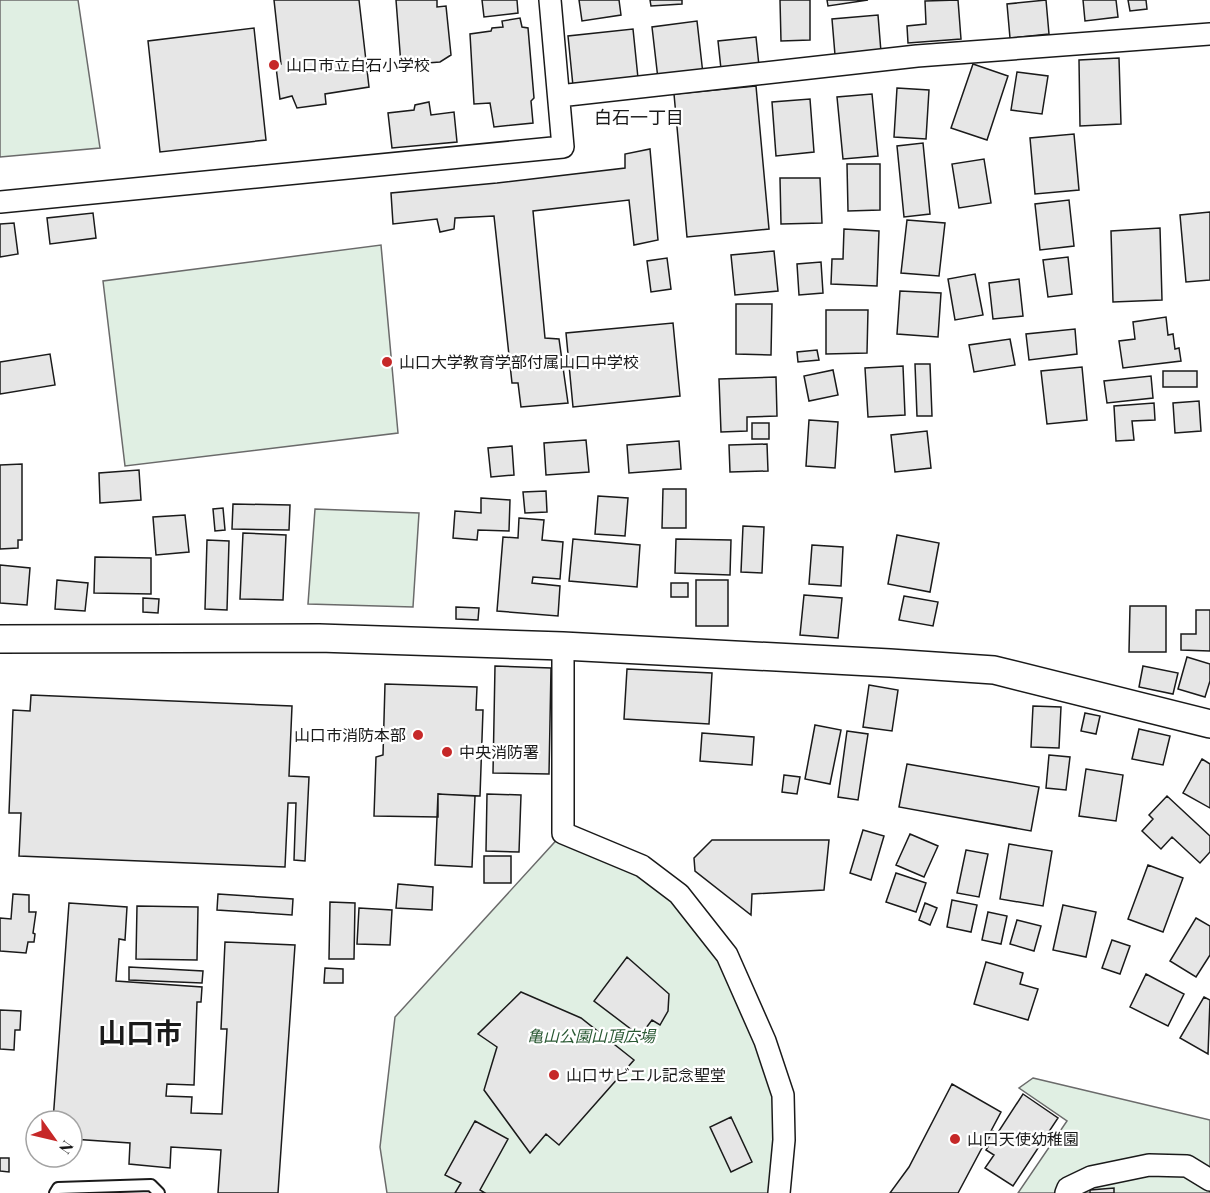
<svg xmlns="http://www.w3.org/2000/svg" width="1210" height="1193" font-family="'Playfair Display','Noto Sans JP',serif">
<rect width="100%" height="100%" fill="#fff"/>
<path fill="#e0efe3" stroke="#6a6a6a" stroke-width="1.5" d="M0,0H78L100,148L0,157Z
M381,245L398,433L125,466L103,281Z
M315,509L419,513L413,607L308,604Z
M563,833L642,866L727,955L783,1095L779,1193H387L380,1147L395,1017Z
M1033,1078L1210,1120V1193H1018L1067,1121L1019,1088Z"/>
<path fill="#e6e6e6" stroke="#1a1a1a" stroke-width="1.5" d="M274,0H359L369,87L325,94L326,104L297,108L292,96L280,99L276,67L281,64Z
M396,0H437V7L446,6L451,55L440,62L401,65Z
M482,0H517L518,13L484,17Z
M579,0H619L621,15L582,21Z
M650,0H682V4L651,6Z
M780,0H810V40L781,41Z
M827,0H868L828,6Z
M958,0L961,39L908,43L907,26L926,24L925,1Z
M1046,0L1049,34L1010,38L1007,4Z
M1083,0H1116L1118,17L1085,21Z
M1128,0H1146L1147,9L1130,11Z
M878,15L881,52L835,55L832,19Z
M520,18L522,27L528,28L534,98L531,101L533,123L494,127L490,103L474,104L470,34L491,31L492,28L503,27L502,21Z
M697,21L703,74L658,79L652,27Z
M254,28L266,140L160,152L148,41Z
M633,29L638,78L573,86L568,36Z
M756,37L759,66L721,69L718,41Z
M1119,58L1121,124L1080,126L1079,60Z
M973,64L1008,76L987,140L951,128Z
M1017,72L1048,76L1042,114L1011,110Z
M756,86L769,229L687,237L674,94Z
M897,88L929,90L926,139L894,137Z
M872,94L878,156L843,159L837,97Z
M810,99L814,152L776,156L772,102Z
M429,102L431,115L454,112L457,142L392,148L388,113L414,110L415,105Z
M1074,134L1079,190L1035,194L1030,138Z
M923,143L930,214L904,217L897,146Z
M650,149L658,240L634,245L629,200L533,211L545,338L559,339L568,403L521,407L518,383H512L494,216L455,218L454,229L440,232L437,219L393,224L391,193L497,183L625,168V154Z
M984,159L991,203L959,208L952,164Z
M847,164H880V210L848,211Z
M780,178H820L822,223L781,224Z
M1069,200L1074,246L1040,250L1035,204Z
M1210,212V280L1186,282L1180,215Z
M93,213L96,238L50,244L47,218Z
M907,220L945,223L939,276L901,273Z
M14,223L18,254L0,257V224Z
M1160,228L1162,300L1113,302L1111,231Z
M844,229L879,231L877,286L831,284L832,259H843Z
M774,251L778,291L735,295L731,255Z
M1068,257L1072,294L1048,297L1043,260Z
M667,258L671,289L651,292L647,261Z
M821,262L823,293L799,295L797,264Z
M975,274L983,315L955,320L948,279Z
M1019,279L1023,316L993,319L989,283Z
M900,291L941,293L938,337L897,334Z
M736,304H772L771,355L736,354Z
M826,310H868L867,353L826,354Z
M1166,317L1168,335L1173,334L1175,349L1179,348L1181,361L1123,368L1119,341L1135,339L1133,322Z
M673,323L680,396L573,407L566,333Z
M1075,329L1077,354L1029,360L1026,334Z
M1010,339L1015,365L974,372L969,345Z
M817,350L819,360L798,362L797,352Z
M50,354L55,385L0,394V362Z
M915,364H930L932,416H917Z
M903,366L905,415L868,417L865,368Z
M1082,367L1087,420L1047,424L1041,371Z
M833,370L838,395L809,401L804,376Z
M1163,371H1197V387H1163Z
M1151,376L1153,398L1107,403L1104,381Z
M776,377L777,416L747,417V431L721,432L719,379Z
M1199,401L1201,431L1175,433L1173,403Z
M1154,403L1155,420L1132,421L1134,440L1116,441L1114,406Z
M809,420L838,422L835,468L806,466Z
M752,423H769V439H752Z
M927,431L931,468L895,472L891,435Z
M586,440L589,472L546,475L544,443Z
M679,441L681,469L629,473L627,445Z
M767,444L768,471L730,472L729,445Z
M512,446L514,475L491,477L488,448Z
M22,464V540H18V548L0,549V465Z
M139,470L141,500L100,503L99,473Z
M663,489H686V528H662Z
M546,491L547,512L525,513L523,492Z
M598,496L628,498L625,536L595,534Z
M481,498L510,500L509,531L478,530L477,540L453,538L455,511L481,513Z
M233,504L290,505L289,530L232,529Z
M223,508L225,530L215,531L213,509Z
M185,515L189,552L156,555L153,517Z
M519,518L544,520L542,540L563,542L560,579L533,577L532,583L560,586L558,616L497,611L503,537L518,538Z
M743,526L764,527L762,573L741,572Z
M243,533L286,535L283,600L240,599Z
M897,535L939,543L930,592L888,584Z
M573,539L640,545L637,587L569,581Z
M676,539L731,540L730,575L675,573Z
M207,540L229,541L227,610L205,609Z
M812,545L843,547L841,586L809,584Z
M95,557L151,558V594L94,593Z
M0,565L30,568L27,605L0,603Z
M57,580L88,583L85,611L55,609Z
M696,580H728V626H696Z
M671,583H688V597H671Z
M804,595L842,598L838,638L800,635Z
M904,596L938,602L933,626L899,620Z
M143,598L159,599L158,613L143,612Z
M1130,606H1166V652H1129Z
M456,607L479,608L478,620L456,619Z
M1196,610H1210V651L1181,650V634H1196Z
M1187,657L1210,664V681L1205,697L1178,689Z
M495,666L551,668L549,774L493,773Z
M1143,666L1178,673L1173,694L1139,687Z
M627,669L712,673L709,724L624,719Z
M385,684L477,687L476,710H483L480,796L438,794V817L374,816L376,757L383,755Z
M869,685L898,690L892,731L863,727Z
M31,695L292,706L289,776L309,777L305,861L294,860L296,803H288L285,867L19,856L21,813H9L13,710L30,711Z
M1033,706L1061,707L1059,748L1031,747Z
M1085,713L1100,716L1096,734L1081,731Z
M815,725L841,730L830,784L805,779Z
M1139,729L1170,736L1163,765L1132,759Z
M847,731L868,734L858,800L838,797Z
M702,733L754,737L752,765L700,761Z
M1049,755L1070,757L1066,790L1046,788Z
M1202,759L1210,764V808L1183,793Z
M907,764L1039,787L1031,831L899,807Z
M1086,769L1123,775L1116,821L1079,816Z
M784,775L800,777L797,794L782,792Z
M438,794L475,796L472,867L435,865Z
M487,794L521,795L519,852L486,851Z
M1167,796L1210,836V852L1200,863L1172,837L1161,849L1142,831L1153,819L1149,815Z
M863,830L884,836L871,880L850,873Z
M910,834L938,846L924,877L896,865Z
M712,840H829L824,890L752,894L751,915L695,871L694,858Z
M1009,844L1052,851L1043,906L1000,899Z
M966,850L988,854L979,897L957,893Z
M484,856H511V883H484Z
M1148,865L1183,878L1163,932L1128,919Z
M896,873L926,883L916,912L886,902Z
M398,884L433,887L432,910L396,908Z
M13,894L29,895V912H36L33,933L35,934L34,942H28L26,953L0,951V918L11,919Z
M218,894L293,899L292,915L217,910Z
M952,900L977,905L971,932L947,927Z
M330,902L355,903L354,959H329Z
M69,903L127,907L125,940L119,939L116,981L202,987L201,1002H197L194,1085L167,1084L166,1096L192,1097L191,1113L222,1114L227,1029H221L225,942L295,945L278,1193H218L221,1150L171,1147L170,1168L129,1164L130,1143L72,1139V1121H53Z
M925,903L937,908L930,925L919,920Z
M1063,905L1096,912L1086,957L1053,950Z
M137,906L198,907L197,960L136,959Z
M359,908L392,910L390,945L357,944Z
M988,912L1007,916L1001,944L982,940Z
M1196,918L1210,926V955L1196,977L1170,961Z
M1017,920L1041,926L1034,951L1010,944Z
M1112,940L1130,946L1120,974L1102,968Z
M627,957L669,994L668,1011L660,1025L652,1020L640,1036L594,1001Z
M986,962L1023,973L1020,984L1038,989L1028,1020L974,1004Z
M129,967L203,971L202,983L129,980Z
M325,968L343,969V983H324Z
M1146,974L1184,994L1168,1026L1130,1007Z
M521,992L581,1018L634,1060L559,1145L546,1134L530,1153L484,1090L497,1047L478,1034Z
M1204,997L1210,1000L1208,1054L1180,1038Z
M0,1010L21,1011L20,1030H15L14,1050L0,1049Z
M952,1084L1001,1112L958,1193H890L909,1167Z
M1023,1094L1058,1118L1013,1186L985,1168L994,1155L986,1150L989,1145L986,1143L993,1131L997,1134Z
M731,1117L752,1162L731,1172L710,1127Z
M475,1121L508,1139L480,1190L485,1193H455L461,1183L445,1175Z
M0,1158H9V1172L0,1171Z
M1114,1188V1193H1090V1190Z"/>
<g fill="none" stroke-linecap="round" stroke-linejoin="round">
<g stroke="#1a1a1a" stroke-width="14">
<path id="service" d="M55,1193L58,1188L151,1185L159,1193"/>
</g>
<g stroke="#1a1a1a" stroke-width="24">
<path id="minor" d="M559,96L917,56L1210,34
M0,202L563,147L550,0
M563,646V833L642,866L679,894L727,955L765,1041L783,1095L784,1140L779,1193
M1066,1193L1068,1188L1091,1177L1149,1165L1187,1166L1210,1180"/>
</g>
<g stroke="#1a1a1a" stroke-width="30">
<path id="tertiary" d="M0,639L319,638L563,646L890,663L994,670L1210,724"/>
</g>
<use href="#service" stroke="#fff" stroke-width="10"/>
<use href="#minor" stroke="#fff" stroke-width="21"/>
<use href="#tertiary" stroke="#fff" stroke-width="27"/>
</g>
<g fill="#c62828" stroke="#fff" stroke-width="2">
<circle cx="274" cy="65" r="6"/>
<circle cx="387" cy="362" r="6"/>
<circle cx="418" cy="735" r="6"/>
<circle cx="447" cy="752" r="6"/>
<circle cx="554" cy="1075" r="6"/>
<circle cx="955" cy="1139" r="6"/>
</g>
<g text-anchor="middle" stroke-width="4.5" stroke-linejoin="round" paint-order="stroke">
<g font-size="16" fill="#1a1a1a" stroke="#fff" text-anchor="start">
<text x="286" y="71">山口市立白石小学校</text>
<text x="399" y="368">山口大学教育学部付属山口中学校</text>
<text x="406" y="741" text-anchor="end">山口市消防本部</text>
<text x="459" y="758">中央消防署</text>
<text x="566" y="1081">山口サビエル記念聖堂</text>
<text x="967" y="1145">山口天使幼稚園</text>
</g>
<g font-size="16" font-style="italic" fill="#2b5a34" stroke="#fff">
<text x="591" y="1042">亀山公園山頂広場</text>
</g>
<g font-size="18" fill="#1a1a1a" stroke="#fff">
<text x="639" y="124">白石一丁目</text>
</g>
<g font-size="28" font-weight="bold" fill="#1a1a1a" stroke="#fff">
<text x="140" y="1043">山口市</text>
</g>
</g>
<g transform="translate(54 1139) rotate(124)"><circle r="28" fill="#ffffff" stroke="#a3a3a3" stroke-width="1.5"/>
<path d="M0-4.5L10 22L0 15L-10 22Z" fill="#c62828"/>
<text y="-9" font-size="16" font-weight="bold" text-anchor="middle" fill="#1a1a1a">N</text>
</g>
</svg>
